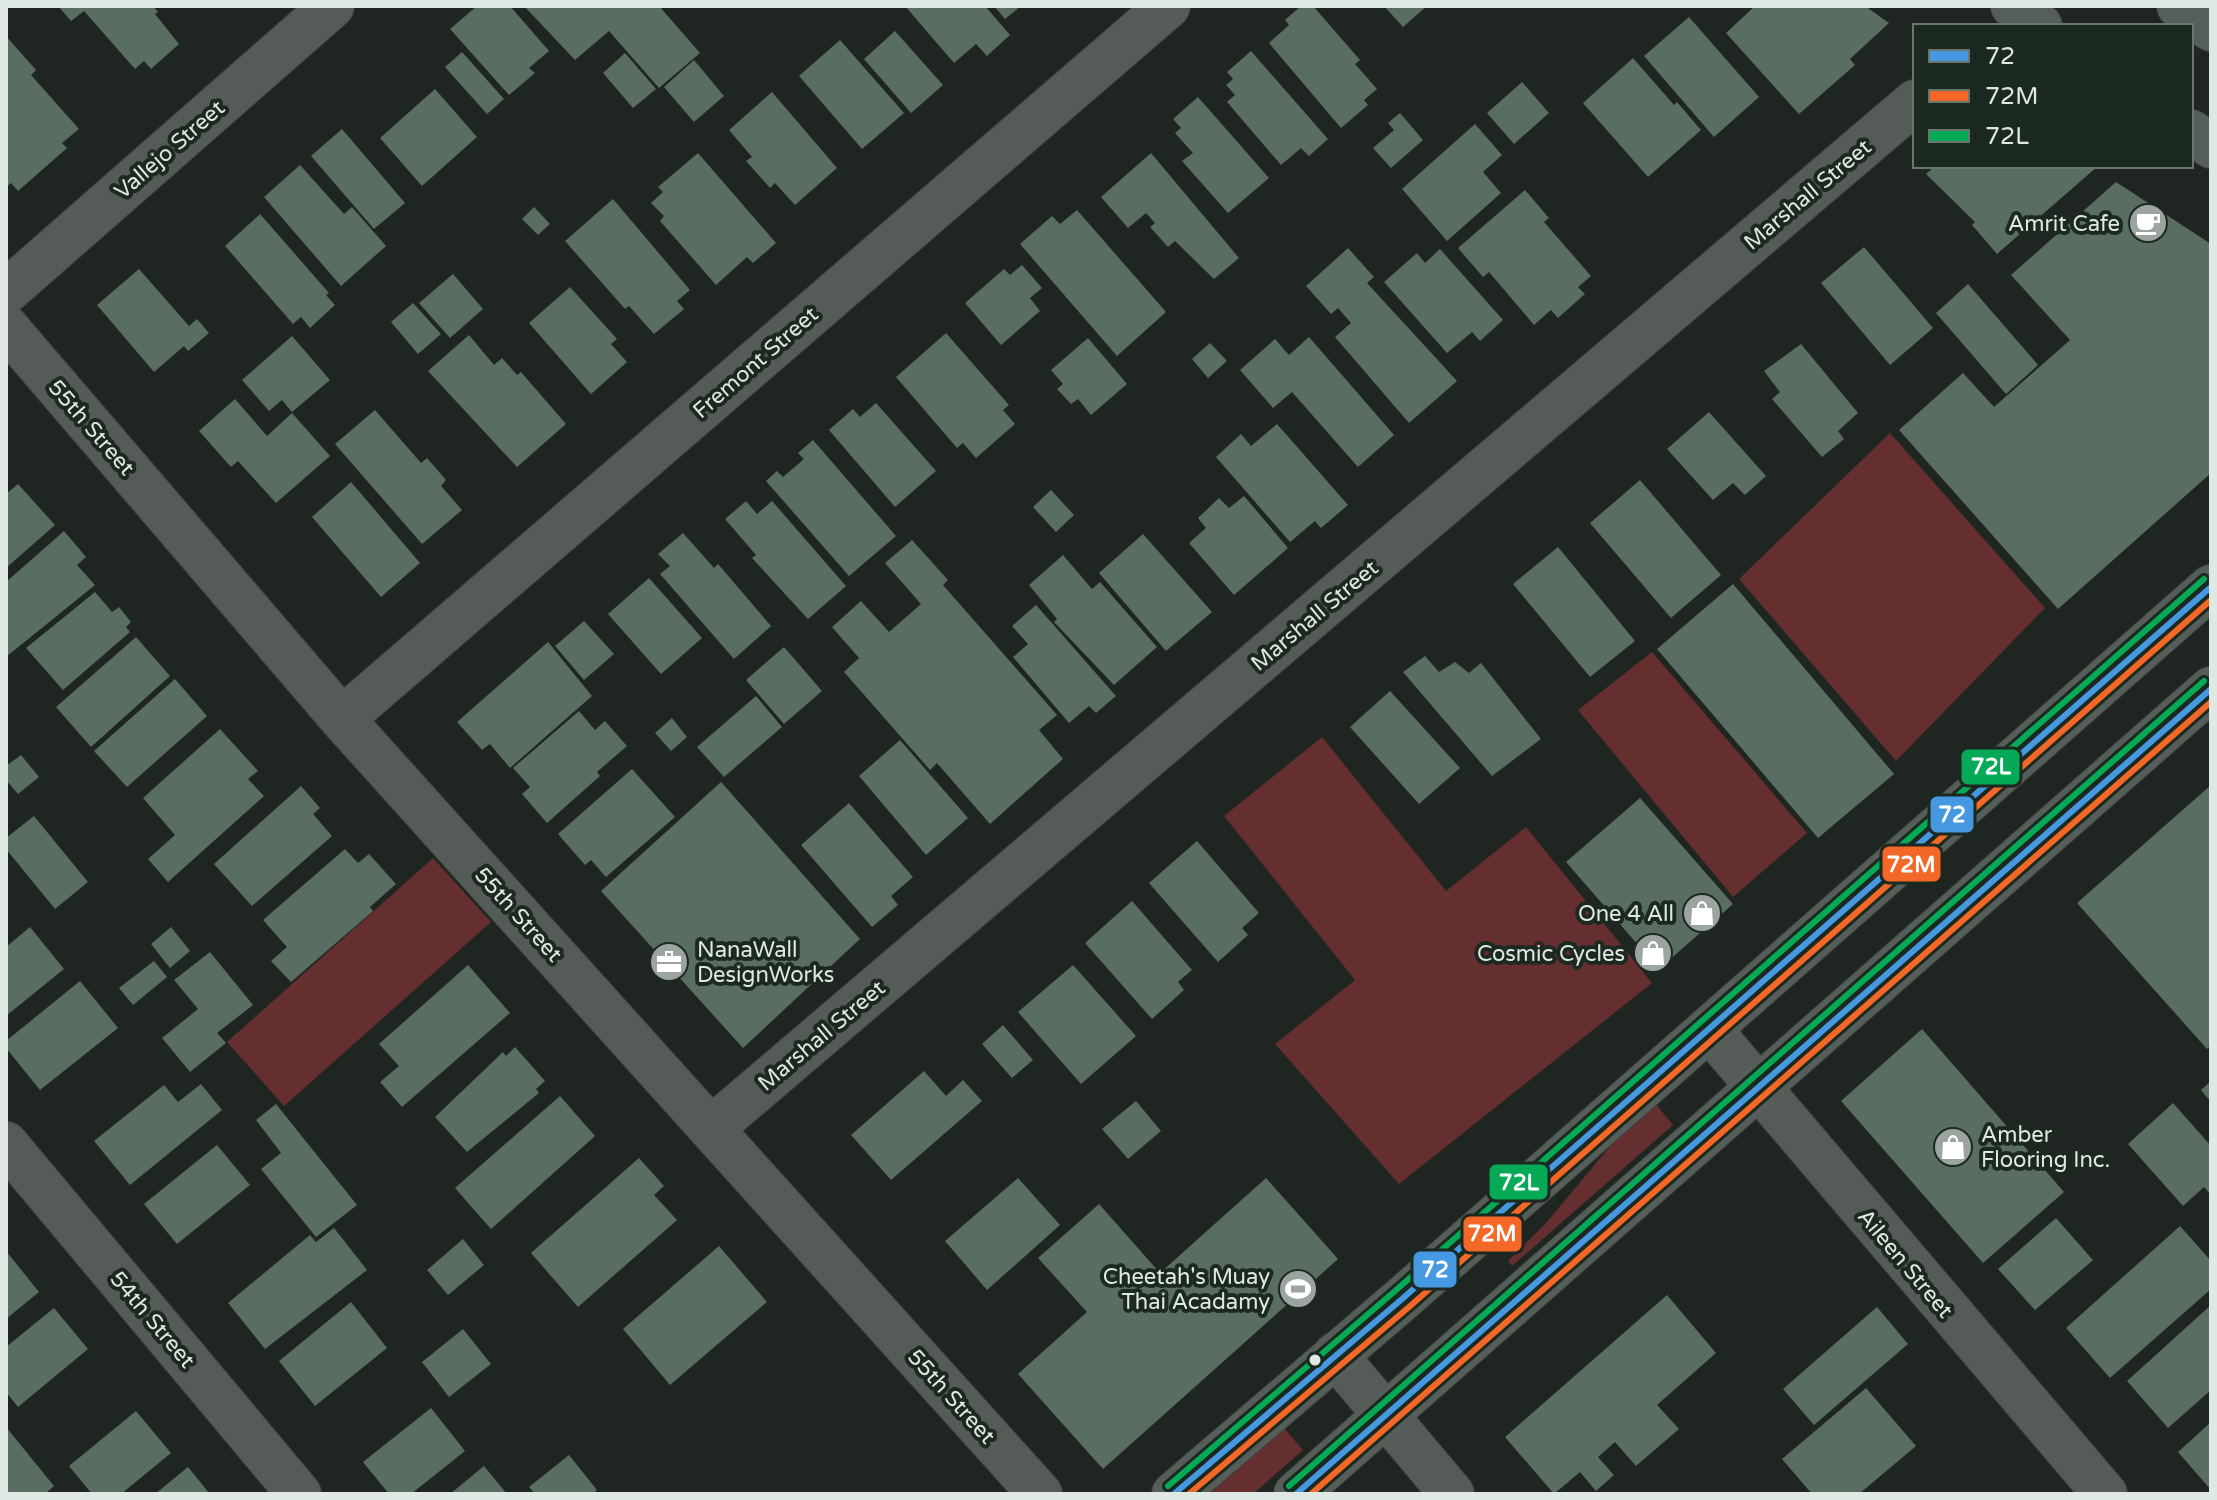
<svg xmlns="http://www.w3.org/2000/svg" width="2217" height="1500" font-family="'Varela Round',sans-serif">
<rect width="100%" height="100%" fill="#1f2622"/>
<path fill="#652e2f" d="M1890,433L2045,608L1896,761L1739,579Z
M1652,652L1807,833L1733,897L1578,710Z
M1322,737L1446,891L1526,827L1652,983L1399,1184L1275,1044L1355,980L1224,816Z
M433,858L491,922L284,1106L227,1042Z
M1655,1103L1673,1125L1512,1266L1508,1261L1546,1223L1617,1138Z
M1284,1428L1303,1450L1253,1494H1209Z"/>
<path fill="#596d62" d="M58,6H153L158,12L155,14L179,44L151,69L144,61L135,69L84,11L71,21Z
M477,6H510L549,51L529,68L535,73L509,95L450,29Z
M524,6H659L700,53L659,88L609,31L575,60Z
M905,6H985L1010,35L987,56L976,44L954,63Z
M994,6H1021L1005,19Z
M1301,6H1313L1360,60L1355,64L1377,89L1364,100L1368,105L1341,128L1269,43L1289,25L1285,20Z
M1384,6H1427L1403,27Z
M1755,6H1865L1889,23L1850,59L1855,65L1799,114L1726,33Z
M1689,17L1759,97L1714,137L1644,56Z
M895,31L943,85L911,113L864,59Z
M6,36L36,70L31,75L79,129L62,143L67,148L18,191L11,183L6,187Z
M840,40L904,113L862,149L799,76Z
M1251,51L1328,139L1309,156L1301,148L1281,165L1227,102L1235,95L1226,85L1233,79L1227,72Z
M462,52L504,99L487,114L445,67Z
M625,53L656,89L633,108L603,73Z
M1633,58L1674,105L1677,102L1701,130L1648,177L1583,103Z
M694,60L724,96L694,122L664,87Z
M1522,82L1549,113L1514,144L1487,113Z
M435,89L477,137L422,186L380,138Z
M772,92L837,168L795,205L775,183L770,188L746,161L752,157L729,130Z
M1198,97L1269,178L1228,213L1182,161L1193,153L1175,133L1181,128L1173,119Z
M1400,113L1423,140L1391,168L1373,148L1394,130L1388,123Z
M1475,124L1502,155L1483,172L1501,193L1447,241L1402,189Z
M342,129L405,203L374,229L311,156Z
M698,153L776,243L753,263L747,257L716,285L660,221L664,216L651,203L663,192L658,187Z
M1151,153L1239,258L1214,279L1175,241L1168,247L1150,227L1155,223L1146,213L1128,228L1101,197Z
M300,165L344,214L352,207L386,246L341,286L264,197Z
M1935,166H2098L1997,254L1972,225L1975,222L1926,174Z
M2116,182L2211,244V473L2058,609L1899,430L1963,373L1994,407L2070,340L2011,275Z
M1525,190L1549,218L1544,222L1591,276L1578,287L1585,294L1558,318L1551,310L1534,325L1489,272L1483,277L1458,248Z
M613,199L690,290L677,301L684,309L654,334L629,306L625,309L565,241Z
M534,207L550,224L538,235L522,219Z
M1077,210L1166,312L1117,356L1020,244L1052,216L1060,224Z
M260,214L329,293L326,295L335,305L310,328L301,317L293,324L225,246Z
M1864,247L1933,328L1890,365L1821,283Z
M1348,248L1374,277L1367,283L1457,381L1409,423L1335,337L1351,323L1338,308L1331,314L1306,286Z
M1440,249L1503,320L1480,341L1472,332L1447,353L1384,282L1417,253L1425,263Z
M1022,265L1042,288L1030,298L1040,311L1001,345L965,303L1004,269L1010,275Z
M139,269L189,326L197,319L209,333L188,351L184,346L154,372L97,305Z
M453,274L483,309L450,338L419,303Z
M1968,284L2038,365L2006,394L1936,313Z
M570,287L617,339L611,344L627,362L591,394L529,323Z
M413,303L441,334L418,354L391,322Z
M946,333L1009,405L1003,410L1015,424L976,458L963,443L957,448L896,377Z
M469,335L494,365L502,358L517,375L521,372L566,424L517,467L428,371Z
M292,336L330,380L292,412L282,400L269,411L242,380Z
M1309,337L1394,435L1358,467L1292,392L1273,408L1240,370L1275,339L1289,355Z
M1088,338L1127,384L1091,415L1078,399L1071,404L1057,389L1063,384L1051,370Z
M1210,343L1227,361L1208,378L1192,359Z
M1801,344L1858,413L1838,431L1844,439L1822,457L1772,399L1780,392L1764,371Z
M235,399L267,436L292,413L330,456L276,503L238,461L231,467L199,431Z
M876,403L936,471L895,507L829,430L853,409L860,417Z
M375,410L421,463L427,458L446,480L441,486L462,510L422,544L335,444Z
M1709,412L1766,476L1745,495L1733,483L1713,500L1667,449Z
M1277,424L1348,505L1321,528L1315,521L1290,542L1216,457L1241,434L1251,446Z
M813,440L896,536L849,576L766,481L777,471L783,477L804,459L798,453Z
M1640,480L1721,575L1671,618L1590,523Z
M351,482L420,563L381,597L312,517Z
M18,484L55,525L6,568V494Z
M1051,490L1074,515L1056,532L1033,507Z
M1244,496L1288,548L1234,595L1189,543L1206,528L1198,518L1219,498L1229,508Z
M746,501L757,514L772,501L846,586L808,619L752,558L756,555L725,519Z
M64,531L86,557L77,565L95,585L6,657V582Z
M683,533L714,568L718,564L771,626L734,659L660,574L670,566L658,554Z
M1143,534L1212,612L1166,651L1099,573Z
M912,540L948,580L943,585L1057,715L1039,730L1063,759L990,824L937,763L930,770L844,672L859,658L832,627L861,601L889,632L921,604L885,563Z
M1558,547L1635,641L1590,677L1513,584Z
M1063,555L1092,589L1100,582L1157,647L1114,685L1054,622L1057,619L1029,585Z
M649,578L702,638L661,674L608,614Z
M1733,584L1894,774L1818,838L1657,649Z
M95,592L112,612L119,607L131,622L126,627L130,632L63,690L26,648Z
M1036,605L1116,696L1096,713L1089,706L1069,723L1013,657L1028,644L1012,626Z
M584,621L614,654L584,680L555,646Z
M136,637L170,676L91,747L56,707Z
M548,642L592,696L510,768L490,744L482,750L457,722Z
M784,647L822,691L784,724L746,680Z
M1425,656L1439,672L1455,662L1469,673L1481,663L1541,739L1492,776L1403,672Z
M175,679L207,716L127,787L94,751Z
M1390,691L1460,768L1419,804L1350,727Z
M756,696L782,727L724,777L697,747Z
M579,711L595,730L605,721L627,746L597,772L600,776L547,823L522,794L530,787L513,768Z
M672,718L687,737L671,751L655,733Z
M220,729L258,771L248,779L264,796L168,882L148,859L175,835L143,798Z
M900,740L968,818L926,855L859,776Z
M21,755L39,777L18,794L6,780V766Z
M632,769L675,817L606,877L591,860L585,865L558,834Z
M721,782L860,939L743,1048L601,891Z
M2211,785V1045L2207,1049L2077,903Z
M301,786L320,808L313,814L332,836L252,906L214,864Z
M1640,798L1733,904L1659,969L1566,862Z
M849,803L913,877L891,896L898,905L872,927L801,845Z
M34,816L88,882L55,909L6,849V838Z
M1197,841L1259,913L1242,928L1248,935L1218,962L1149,883Z
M345,849L358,863L369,854L396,884L370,907L373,911L291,982L271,961L287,947L263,920Z
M1132,901L1192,970L1178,982L1184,990L1152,1019L1085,943Z
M30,927L64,969L6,1016V947Z
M171,927L190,951L170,968L151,944Z
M210,952L253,1005L217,1033L226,1043L190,1072L162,1038L198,1009L174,980Z
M154,961L167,977L133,1005L119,988Z
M468,965L510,1013L402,1107L380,1082L399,1066L379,1044Z
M1073,965L1136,1036L1081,1084L1018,1012Z
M80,981L118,1028L40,1090L6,1048V1041Z
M1003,1025L1033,1060L1012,1078L982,1044Z
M1922,1029L2064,1192L1983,1263L1841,1101Z
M515,1047L545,1081L536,1089L539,1093L467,1152L435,1117L503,1052L506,1056Z
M924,1071L946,1096L963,1080L982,1101L891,1180L851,1135Z
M2211,1081V1102L2201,1090Z
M201,1084L222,1110L130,1185L94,1141L164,1085L178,1102Z
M560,1096L595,1136L491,1229L455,1188Z
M1136,1101L1161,1131L1128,1159L1102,1129Z
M2173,1103L2211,1146V1195L2204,1187L2183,1206L2128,1144Z
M276,1104L357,1205L316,1237L261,1169L281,1153L256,1120Z
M217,1145L250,1185L177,1244L144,1204Z
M639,1158L664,1186L654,1195L677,1220L578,1307L531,1253Z
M1018,1178L1060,1225L987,1290L945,1241Z
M1266,1178L1338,1259L1103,1469L1018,1374L1087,1312L1038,1258L1099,1204L1160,1273Z
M2056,1218L2093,1260L2035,1310L1998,1269Z
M2180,1226L2211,1261V1289L2110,1378L2066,1328Z
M334,1228L367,1270L265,1349L228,1303L310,1235L316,1242Z
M463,1239L484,1265L448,1295L427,1270Z
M719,1246L767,1302L670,1385L623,1329Z
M6,1251L39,1292L6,1319Z
M1667,1295L1716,1353L1657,1405L1679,1429L1636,1466L1615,1442L1598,1457L1614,1475L1596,1491L1580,1472L1554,1494L1505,1437Z
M351,1302L387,1348L315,1406L279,1361Z
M2211,1305V1390L2168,1428L2127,1381Z
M1877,1307L1908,1344L1814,1425L1783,1389Z
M54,1308L88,1349L18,1407L6,1392V1347Z
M463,1329L491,1364L449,1397L422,1362Z
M1866,1388L1916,1446L1859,1494H1812L1782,1459Z
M431,1408L465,1451L411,1494H389L363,1462Z
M136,1411L171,1453L121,1494H92L69,1466Z
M2211,1422V1490L2178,1452Z
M6,1427L54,1486L45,1494H6Z
M569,1455L597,1490L592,1494H535L529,1487Z
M484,1466L507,1494H450Z
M188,1467L210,1494H155Z"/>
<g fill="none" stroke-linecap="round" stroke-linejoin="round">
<g stroke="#3c423e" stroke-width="46">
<path id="minor" d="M6,292L332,6
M6,327L342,719L1040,1494
M342,719L1168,6
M1709,1029L2105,1494
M713,1127L1915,102
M6,1144L299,1494
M1335,1355L1452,1494"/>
</g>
<g stroke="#3c423e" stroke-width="46">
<path id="major" d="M2013,6L2040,26
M2179,6L2211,29
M2191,132L2211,146
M1174,1494L1402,1299L2211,587
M1296,1494L2211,689"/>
</g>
<use href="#minor" stroke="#555b57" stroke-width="44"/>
<use href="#major" stroke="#555e58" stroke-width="44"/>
<g stroke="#1c2921" stroke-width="12">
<path id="bus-1" d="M1174,1494L1402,1299L2211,587
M1296,1494L2211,689"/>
</g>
<g stroke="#1c2921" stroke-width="12">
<path id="bus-2" d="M1189,1494L1409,1307L2211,600
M1311,1494L2211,702"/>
</g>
<g stroke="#1c2921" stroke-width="12">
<path id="bus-3" d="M1168,1486L1395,1291L2204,579
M1289,1486L2204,681"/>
</g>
<use href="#bus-1" stroke="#4699e1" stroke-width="6"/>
<use href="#bus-2" stroke="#f36827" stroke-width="6"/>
<use href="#bus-3" stroke="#06aa56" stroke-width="6"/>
</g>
<defs>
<g id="cafe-disc" transform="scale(2)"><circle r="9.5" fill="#9ca49f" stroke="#1c2921"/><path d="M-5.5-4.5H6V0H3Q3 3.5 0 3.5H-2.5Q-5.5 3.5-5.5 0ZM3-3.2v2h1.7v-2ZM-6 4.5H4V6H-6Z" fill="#fff"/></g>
<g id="shop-disc" transform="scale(2)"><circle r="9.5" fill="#9ca49f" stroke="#1c2921"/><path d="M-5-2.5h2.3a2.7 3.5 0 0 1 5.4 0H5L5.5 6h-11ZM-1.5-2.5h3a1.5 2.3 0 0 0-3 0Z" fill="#fff"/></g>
<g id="office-disc" transform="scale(2)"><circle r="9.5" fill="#9ca49f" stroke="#1c2921"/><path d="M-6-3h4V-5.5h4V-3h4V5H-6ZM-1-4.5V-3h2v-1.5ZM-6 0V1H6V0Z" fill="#fff"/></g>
<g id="stadium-disc" transform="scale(2)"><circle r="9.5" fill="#9ca49f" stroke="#1c2921"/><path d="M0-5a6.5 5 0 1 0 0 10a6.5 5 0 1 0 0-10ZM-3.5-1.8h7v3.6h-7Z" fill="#fff"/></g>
</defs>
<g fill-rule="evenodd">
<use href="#cafe-disc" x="2148" y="223"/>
<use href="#shop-disc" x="1702" y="913"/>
<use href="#shop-disc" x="1653" y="953"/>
<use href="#office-disc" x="669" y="962"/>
<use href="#shop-disc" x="1953" y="1147"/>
<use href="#stadium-disc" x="1298" y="1289"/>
</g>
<circle fill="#dfe8e2" stroke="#1c2921" stroke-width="3" cx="1315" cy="1360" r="7"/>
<g text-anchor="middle" stroke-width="8" stroke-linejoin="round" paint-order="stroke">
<g font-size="22" fill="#dfe8e2" stroke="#1c2921">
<text transform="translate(169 149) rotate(-41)" y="8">Vallejo Street</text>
<text transform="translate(1807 194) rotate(-40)" y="8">Marshall Street</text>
<text transform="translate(755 362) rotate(-41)" y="8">Fremont Street</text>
<text transform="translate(92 427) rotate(49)" y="8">55th Street</text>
<text transform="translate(1314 615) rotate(-40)" y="8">Marshall Street</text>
<text transform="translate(519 914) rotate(48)" y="8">55th Street</text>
<text transform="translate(821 1035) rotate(-40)" y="8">Marshall Street</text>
<text transform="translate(1906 1263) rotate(50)" y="8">Aileen Street</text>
<text transform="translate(153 1319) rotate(50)" y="8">54th Street</text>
<text transform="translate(952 1396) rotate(48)" y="8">55th Street</text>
</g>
<g font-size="22" fill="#dfe8e2" stroke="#1c2921" text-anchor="end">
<text x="2120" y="231">Amrit Cafe</text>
<text x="1674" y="921">One 4 All</text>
<text x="697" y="957" text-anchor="start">NanaWall<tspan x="697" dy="25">DesignWorks</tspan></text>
<text x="1625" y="961">Cosmic Cycles</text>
<text x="1981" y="1142" text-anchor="start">Amber<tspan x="1981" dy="25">Flooring Inc.</tspan></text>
<text x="1270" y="1284">Cheetah's Muay<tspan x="1270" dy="25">Thai Acadamy</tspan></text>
</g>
</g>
<g stroke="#1c2921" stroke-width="3">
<rect x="1960" y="748" width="61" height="38" rx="8" fill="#06aa56"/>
<rect x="1929" y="795" width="46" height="39" rx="8" fill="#4699e1"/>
<rect x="1881" y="845" width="61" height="38" rx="8" fill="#f36827"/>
<rect x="1488" y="1163" width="61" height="38" rx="8" fill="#06aa56"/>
<rect x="1462" y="1215" width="61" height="38" rx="8" fill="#f36827"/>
<rect x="1412" y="1250" width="46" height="39" rx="8" fill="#4699e1"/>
</g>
<g font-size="22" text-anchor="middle" font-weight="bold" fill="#fff">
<text x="1991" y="774">72L</text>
<text x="1952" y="822">72</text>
<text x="1911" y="872">72M</text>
<text x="1519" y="1190">72L</text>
<text x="1492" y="1241">72M</text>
<text x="1435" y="1277">72</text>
</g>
<rect width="2217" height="1500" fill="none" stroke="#dfe8e2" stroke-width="16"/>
<rect x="1913" y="24" width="280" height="144" fill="#1c2921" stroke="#6a756e" stroke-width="2"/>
<rect x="1929" y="50" width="40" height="12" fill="#4699e1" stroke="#6a756e" stroke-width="2"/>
<text x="1985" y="64" font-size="24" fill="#dfe8e2">72</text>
<rect x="1929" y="90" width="40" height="12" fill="#f36827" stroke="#6a756e" stroke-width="2"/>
<text x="1985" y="104" font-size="24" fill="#dfe8e2">72M</text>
<rect x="1929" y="130" width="40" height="12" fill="#06aa56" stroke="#6a756e" stroke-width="2"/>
<text x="1985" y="144" font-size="24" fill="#dfe8e2">72L</text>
</svg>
